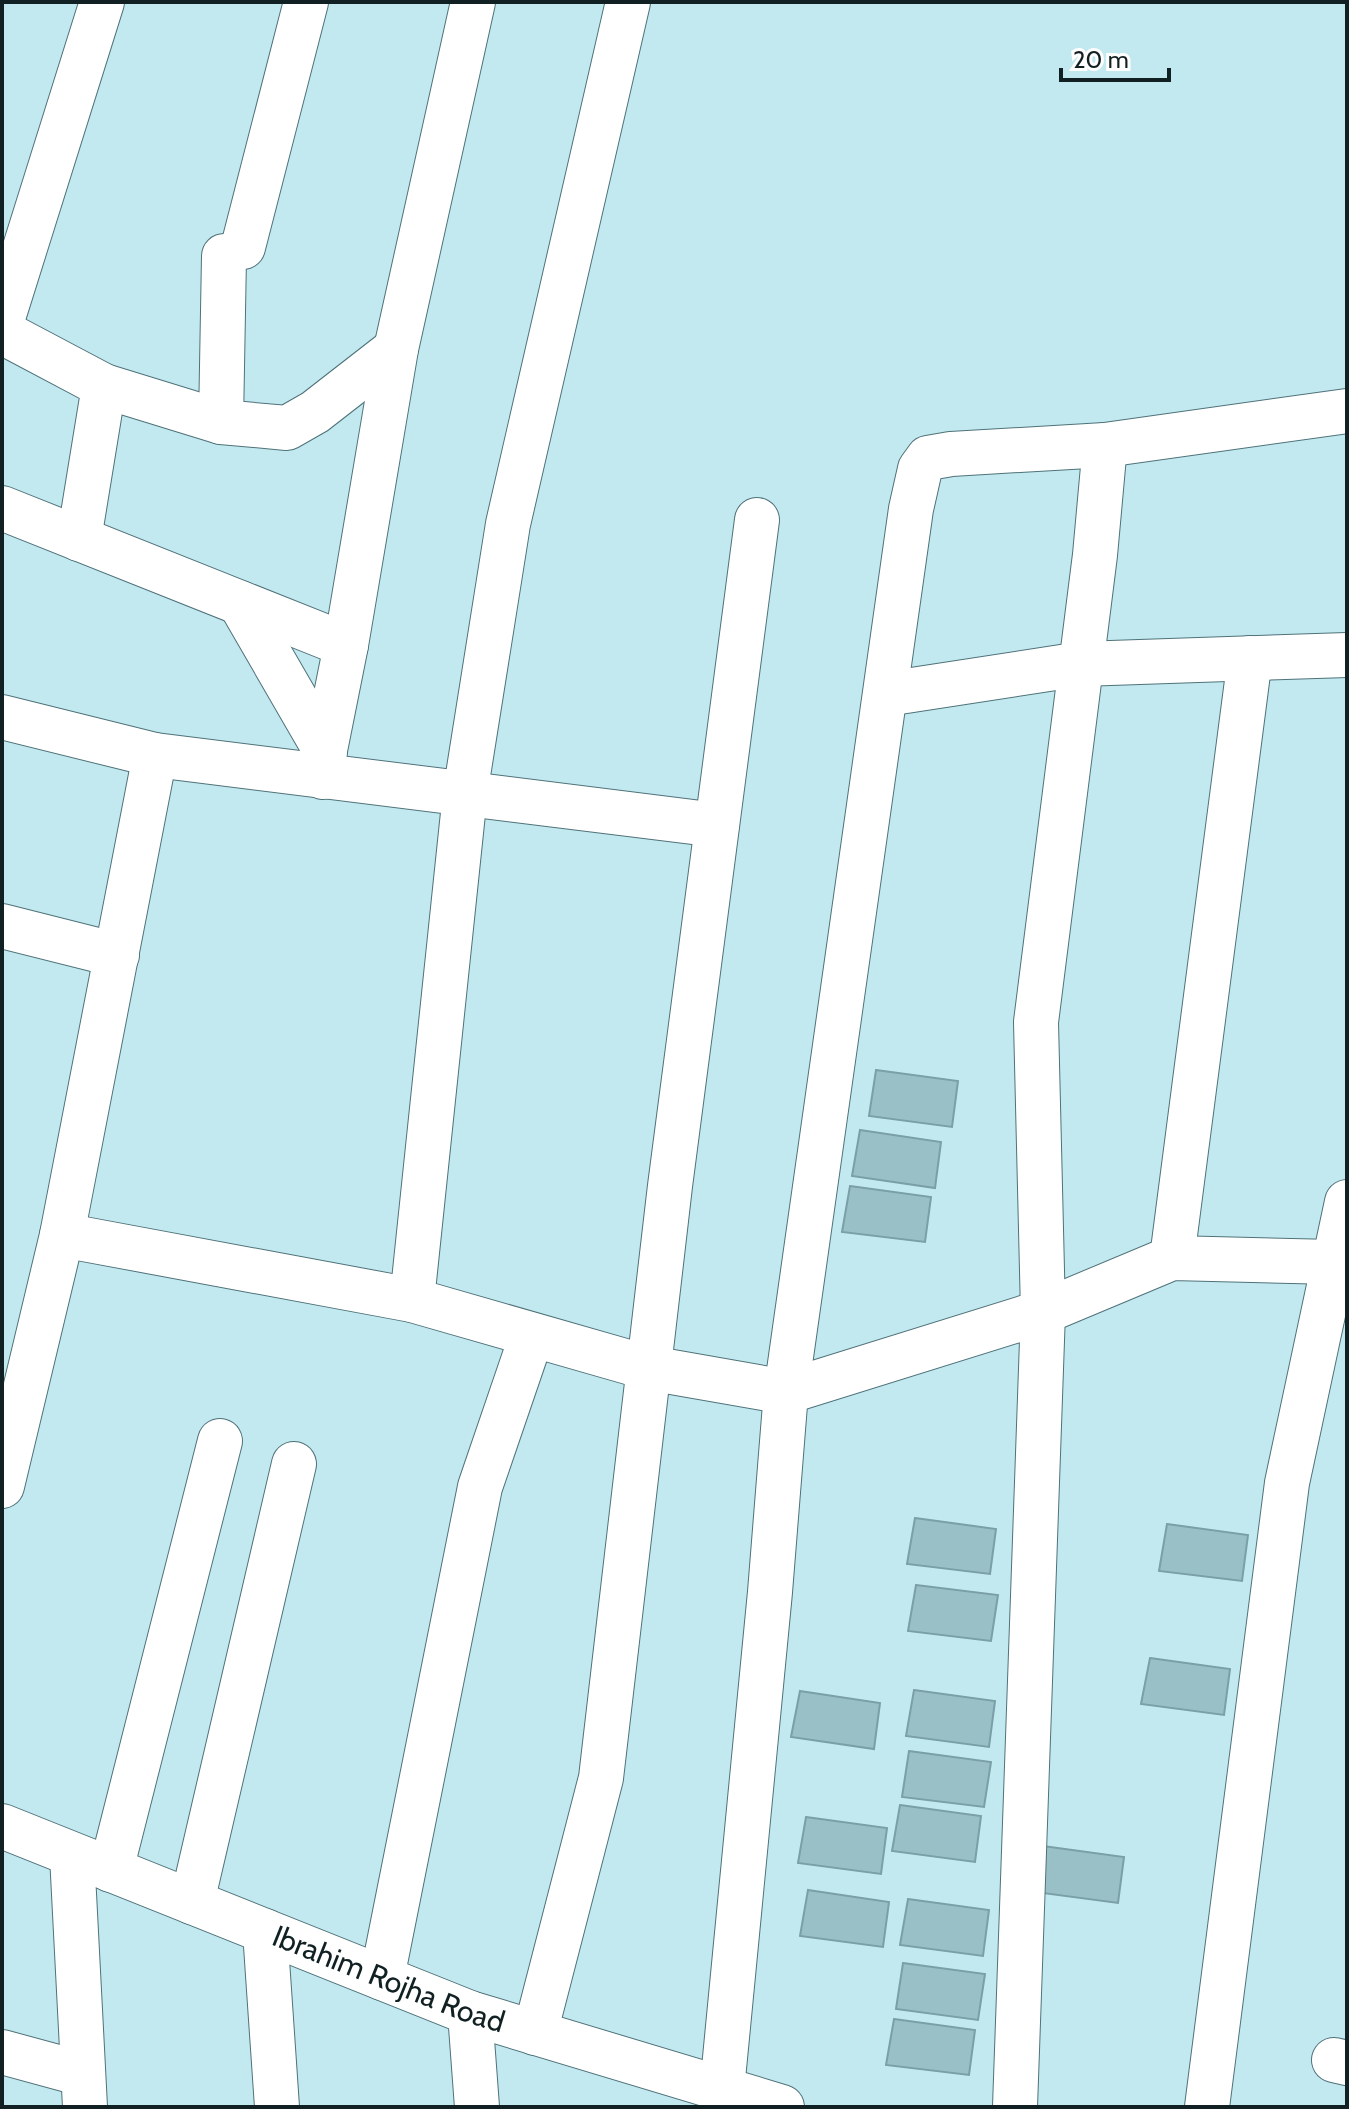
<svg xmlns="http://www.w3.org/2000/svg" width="1349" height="2109" font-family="Cabin,sans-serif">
<rect width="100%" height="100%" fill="#c2e9f0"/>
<path fill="#9ac0c7" stroke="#7a9fa6" stroke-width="2" d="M876,1070L958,1081L952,1127L869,1116Z
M860,1130L941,1142L935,1188L852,1176Z
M850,1186L931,1197L925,1242L842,1232Z
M915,1518L996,1529L990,1574L907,1564Z
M1167,1524L1248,1535L1242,1581L1159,1571Z
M916,1585L998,1595L991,1641L908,1631Z
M1150,1658L1230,1669L1224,1715L1141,1704Z
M914,1690L995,1701L989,1747L906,1736Z
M800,1691L880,1703L874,1749L791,1737Z
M909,1751L991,1762L984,1807L902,1797Z
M900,1805L981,1816L975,1862L892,1851Z
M806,1817L887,1828L881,1874L798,1863Z
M1043,1846L1124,1857L1118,1903L1035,1892Z
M808,1890L889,1902L883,1947L800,1936Z
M908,1899L989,1910L983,1956L900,1945Z
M903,1963L985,1974L978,2020L896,2009Z
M894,2019L975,2030L969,2075L886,2065Z"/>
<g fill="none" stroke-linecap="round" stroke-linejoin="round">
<g stroke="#4f7279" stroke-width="46">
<g id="minor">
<path d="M243,247L306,2"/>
<path d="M2,321L102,2"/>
<path d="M2,332L104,386L79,539"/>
<path d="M104,386L221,422L287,428L315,412L396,349"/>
<path d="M221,422L224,256"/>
<path d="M2,508L346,645"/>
<path d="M240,603L325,750"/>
<path d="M886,694L1081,664L1347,655"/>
<path d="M2,717L155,755L717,825"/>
<path d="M323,777L325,750L346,645L396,349L473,2"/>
<path d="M2,926L117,955"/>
<path d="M62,1235L412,1300L649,1368L786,1392L1043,1312L1172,1258L1334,1262"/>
<path d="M1172,1258L1250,658"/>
<path d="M412,1300L465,794L508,524L628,2"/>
<path d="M2,1486L62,1235L155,755"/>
<path id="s1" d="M2,1826L470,2013L782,2107"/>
<path d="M72,1855L85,2107"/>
<path d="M111,1870L220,1441"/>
<path d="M192,1902L294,1464"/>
<path d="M265,1931L277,2107"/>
<path d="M382,1978L480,1487L532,1335"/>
<path d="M470,2013L477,2107"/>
<path d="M535,2033L601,1778L670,1186L757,520"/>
<path d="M2,2052L83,2074"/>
<path d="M1334,2060L1347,2063"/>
<path d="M722,2089L770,1592L786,1392L911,509L920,469L928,458L951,454L1105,445L1347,411"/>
<path d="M1015,2107L1043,1312L1036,1022L1095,555L1105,445"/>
<path d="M1207,2107L1287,1483L1347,1202"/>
</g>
</g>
<use href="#minor" stroke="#fff" stroke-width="44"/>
</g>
<g text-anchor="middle" stroke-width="7" stroke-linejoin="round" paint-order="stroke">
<g font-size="30" fill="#112023" stroke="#fff">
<text dy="10" stroke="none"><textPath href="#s1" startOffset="416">Ibrahim Rojha Road</textPath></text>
</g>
</g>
<rect width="1349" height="2109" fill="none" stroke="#112023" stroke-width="8"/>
<path d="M1061 68v12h108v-12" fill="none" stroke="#112023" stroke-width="4"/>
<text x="1073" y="68" font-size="24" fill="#112023" stroke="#ffffff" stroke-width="6" paint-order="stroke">20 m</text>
</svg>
